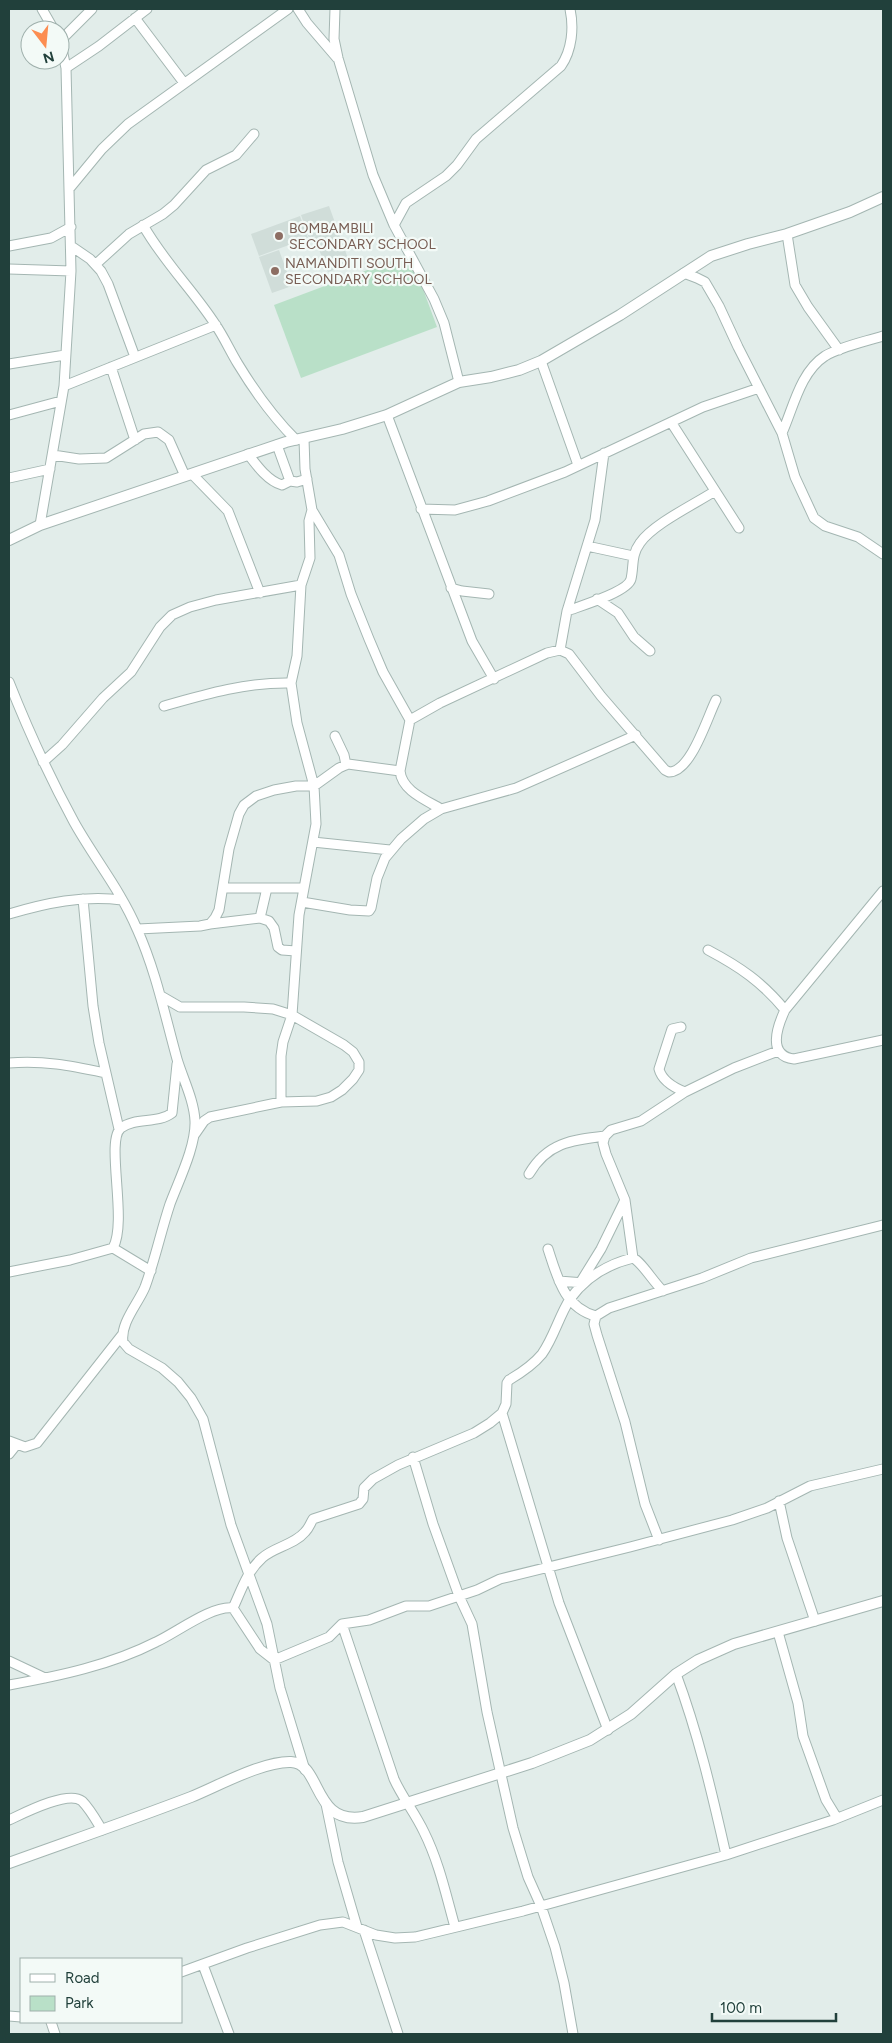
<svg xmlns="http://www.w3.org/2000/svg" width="892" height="2043" font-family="Figtree,sans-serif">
<rect width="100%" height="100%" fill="#e2edea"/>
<path fill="#d0ddd9" d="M329,206L350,264L328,272L314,237L318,235L309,238L301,215Z
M300,216L308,238L259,256L251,234Z
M279,250L292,286L272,293L259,257Z"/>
<path fill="#b9e0c8" d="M410,254L437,327L301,378L274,305Z"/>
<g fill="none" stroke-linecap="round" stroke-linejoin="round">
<g stroke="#a4b6b2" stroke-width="11">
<path id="minor" d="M42,9L54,30
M298,9L307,23L337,58
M335,9L334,39L338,58L373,175L394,225L434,299L444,323L459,382
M135,18L184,83
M60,41L92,9
M66,68L99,46L147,9
M69,189L102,149L128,124L288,9
M143,225C163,261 193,290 215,324C224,337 230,351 238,364C255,392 273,417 296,440
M394,225L406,203L446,176L457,165L476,139L561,66C572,50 574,28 570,9
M787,234L795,285L808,307L839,350
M9,246L51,238L71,227
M71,246L90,259L101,271L108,284L135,357
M96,264L129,234L163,214L174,205L206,170L236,155L254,134
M9,269L71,271
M684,273L697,278L705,282L719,306L738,347L782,433L795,477L814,518L825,526L858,537L883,554
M541,361L578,465
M9,364L65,355
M111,367L135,440
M64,386L216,325
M9,415L61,401
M387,415L472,641L494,679
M671,422L739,528
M782,433C793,409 800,372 825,356C842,346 864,342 883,336
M304,439L305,469L312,510L339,555L351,594L369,639L383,672L410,720
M277,445L290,481L297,482L307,479
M248,454C257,466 268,481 282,485L290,481
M53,455L79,459L106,458L144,434L158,432L169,440L185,476
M192,474L228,511L260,593
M9,478L50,469
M421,509L455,510L488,501L565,472L703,407L759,388
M40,525L64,386L71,271L66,68L60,40
M587,546L633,556
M451,588L462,591L489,594
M597,599L618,613L634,637L650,651
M567,611C580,606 628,592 631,579C634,566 631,555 640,543C653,524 695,504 715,491
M560,650L567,611L595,520L604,453
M9,682C28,730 49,776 74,822C94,858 121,891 137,929C156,971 165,1016 177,1059C183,1079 194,1100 195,1121C196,1146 179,1180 170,1204C161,1231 155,1260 145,1287C138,1304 120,1323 123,1342L129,1349L162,1368L178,1382L191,1398L203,1419L231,1525L267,1624L280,1688L305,1770
M164,706C206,694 247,682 291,683
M335,736L344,755L346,765
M43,762L62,745L103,698L131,672L160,627L172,615L190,607L216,600L301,585
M441,809C426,800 402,791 400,771L410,720L440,703L547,653L560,650L569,654L601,696L665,770L669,772C691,772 707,718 716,700
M313,842L390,850
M223,888H304
M883,891L785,1010C777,1027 767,1056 794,1059L883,1040
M83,899L93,1006L99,1043L119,1129
M302,902L350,910L369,911L371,908L377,878L385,858L401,839L424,819L441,809L516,788L636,735
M9,914C46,903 83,895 122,900
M260,918L267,888
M210,924L260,918L269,921L274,928L278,947L282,950L296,951
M138,929L200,926L210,924L215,918L219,910L229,849L239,814L244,805L256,796L274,790L296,786H314L339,768L348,764L400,771
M708,950C740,967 762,982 785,1010
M161,996L180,1007H244L273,1009L292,1015L344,1045L353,1052L359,1062V1070L353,1079L342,1090L331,1097L317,1101L281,1102L210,1117L204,1121L195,1134
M681,1027L672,1029L659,1069C662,1081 675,1088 685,1092
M9,1063C44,1060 72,1066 106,1073
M281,1102V1056L283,1042L292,1015L299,915L316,824L314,786L297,723L291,683L297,656L301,585L310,558L309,521L312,510
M529,1174C547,1143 571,1140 605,1136
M113,1248L151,1271
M548,1249C557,1276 564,1308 596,1316
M633,1258L625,1200L606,1154L603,1143L605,1136L611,1130L641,1121L685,1092L734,1068L778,1051
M9,1272L70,1260L113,1248C128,1221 105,1140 121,1128C135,1117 158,1124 172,1113L177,1064
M559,1281L584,1283
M580,1283L601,1249L625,1200
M502,1413L559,1603L608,1730
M9,1441L25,1447L37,1443L122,1335
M9,1454L17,1444
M413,1457L433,1524L459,1596L472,1624L487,1712L513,1828L528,1877L541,1906L555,1947L564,1983L573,2034
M779,1501L787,1538L815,1621
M659,1540L645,1504L625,1422L597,1335L594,1324L596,1316L609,1308L702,1278L751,1258L883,1225
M233,1608C241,1591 247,1571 262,1558C274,1547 294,1545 305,1532C309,1528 310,1524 313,1519L359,1504L363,1499L364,1488L373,1479L398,1465L474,1433L490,1423L502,1413L506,1404L507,1383L509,1380C521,1373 533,1365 542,1354C554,1337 559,1316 570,1299C585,1278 608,1264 633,1258C641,1261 654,1283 663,1291
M342,1624L394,1779C402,1797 415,1813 424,1832C439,1862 446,1895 455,1927
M778,1632L798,1703L803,1736L826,1800L837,1818
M9,1661L45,1678
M676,1674C698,1733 712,1793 726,1855
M9,1685C59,1676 111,1665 156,1642C176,1633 212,1605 233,1608L260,1649L274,1660L329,1637L342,1624L369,1620L406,1606H429L477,1590L500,1579L630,1547L732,1520L767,1508L810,1486L883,1469
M326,1804L338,1862L357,1927
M9,1820C24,1813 68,1790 82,1801C90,1809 96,1820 102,1830
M364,1930L398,2034
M203,1965L229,2034
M181,1972L247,1948L320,1925L343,1922L376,1935L395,1938L415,1937L523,1911L726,1855L833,1820L883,1800
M9,2016L21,2017
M51,2022L55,2034"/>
</g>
<g stroke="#a4b6b2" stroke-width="12">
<path id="tertiary" d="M9,540L40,525L286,442L342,429L387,415L459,382L491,377L519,370L541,361L620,315L711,256L748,244L787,234L850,212L883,197
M9,1863C70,1841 131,1820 191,1797C218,1786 263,1761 291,1762C322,1763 312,1825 363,1817L532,1763L590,1740L631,1714L676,1674L698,1660L734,1644L883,1601"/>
</g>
<use href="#minor" stroke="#fff" stroke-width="9"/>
<use href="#tertiary" stroke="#fff" stroke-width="10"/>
</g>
<g fill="#8d6e63" stroke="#f3faf7" stroke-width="2">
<circle cx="279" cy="236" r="5"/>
<circle cx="275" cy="271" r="5"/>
</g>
<g text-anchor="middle" stroke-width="4.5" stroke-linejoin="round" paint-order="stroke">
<g font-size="14" fill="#785e54" stroke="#f3faf7" text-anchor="start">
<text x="289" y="233">BOMBAMBILI<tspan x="289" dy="16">SECONDARY SCHOOL</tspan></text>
<text x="285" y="268">NAMANDITI SOUTH<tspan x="285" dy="16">SECONDARY SCHOOL</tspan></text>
</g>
</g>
<rect width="892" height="2043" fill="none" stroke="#21403b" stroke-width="20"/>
<rect x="20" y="1958" width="162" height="65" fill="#f3faf7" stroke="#9fb0ac"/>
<rect x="30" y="1974" width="25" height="8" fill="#ffffff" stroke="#9fb0ac"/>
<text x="65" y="1983" font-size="15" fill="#21403b">Road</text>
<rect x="30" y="1996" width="25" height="15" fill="#b9e0c8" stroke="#9fb0ac"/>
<text x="65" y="2008" font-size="15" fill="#21403b">Park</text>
<g transform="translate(45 45) rotate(164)"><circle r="24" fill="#f3faf7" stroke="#9fb0ac"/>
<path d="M0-4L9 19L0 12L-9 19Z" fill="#fc8d51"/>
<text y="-8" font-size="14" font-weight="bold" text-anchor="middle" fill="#21403b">N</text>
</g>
<path d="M712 2013v8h124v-8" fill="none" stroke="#21403b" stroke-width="2.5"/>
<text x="720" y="2013" font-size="15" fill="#21403b" stroke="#f3faf7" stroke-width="4" paint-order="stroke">100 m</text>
</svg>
